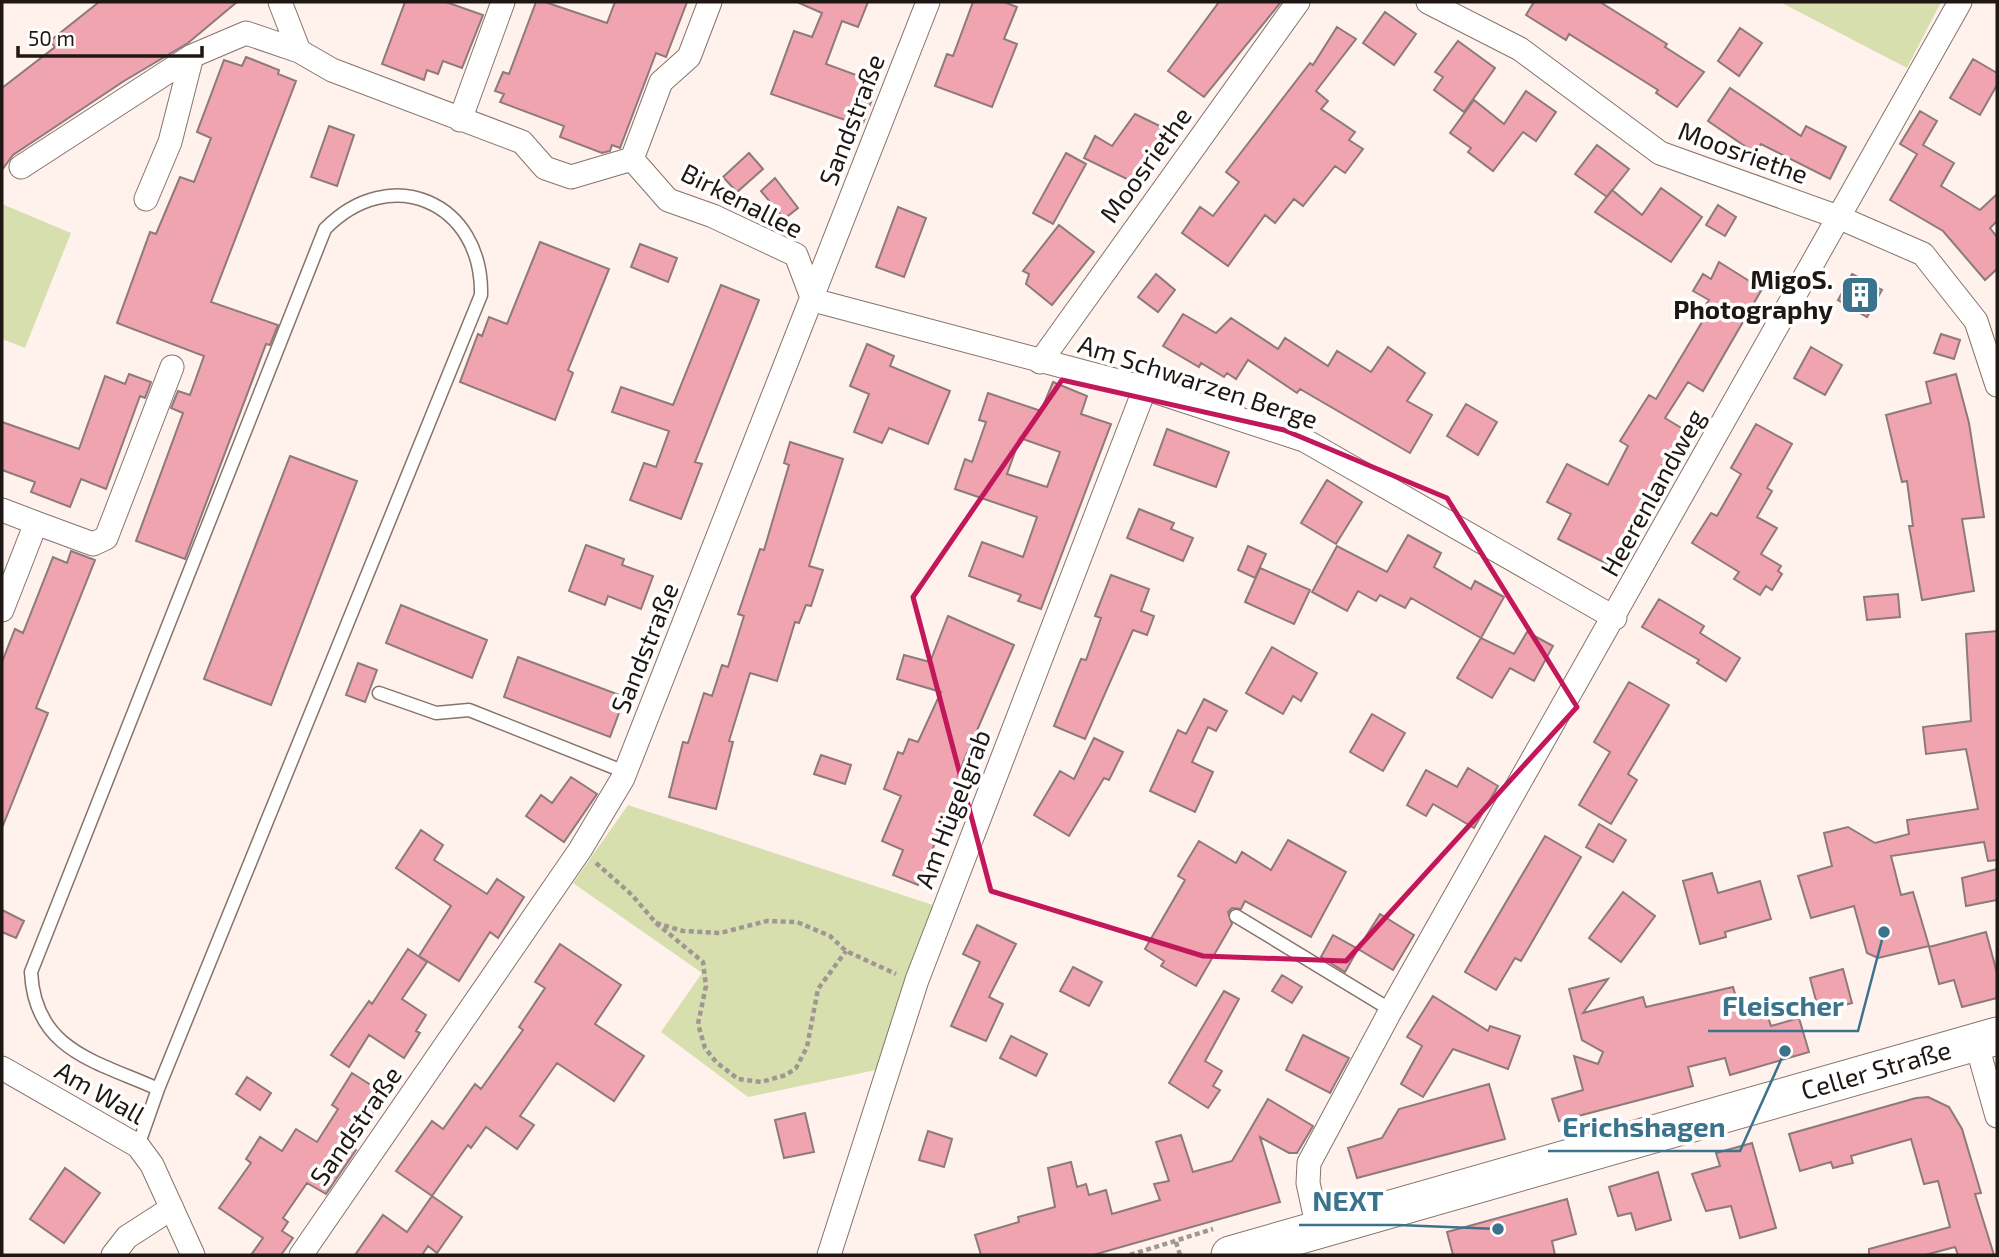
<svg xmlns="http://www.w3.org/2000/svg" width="1999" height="1257" font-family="'Exo 2',sans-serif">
<rect width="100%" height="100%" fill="#fff2ec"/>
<path fill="#d8dfaf" d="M1780,2H1941L1907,68Z
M2,204L71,233L25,348L2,339Z
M628,805L933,905L876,1070L748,1097L661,1032L702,973L573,883Z"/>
<path fill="#efa4af" stroke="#8e797b" stroke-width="2" fill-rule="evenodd" d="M99,2H237L188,43L124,81L13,155L2,170V88L55,47L50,41Z
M405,2H446L483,15L462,68L443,61L438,74L427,70L424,80L382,64Z
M536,2H545L607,23L615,2H687L666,57L656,53L620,148L612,145L610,151L602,153L560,137L564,126L500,102L504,94L495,91L503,72L509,74Z
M797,2H868L858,27L842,21L826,64L878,83L862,126L771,94L794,31L812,37L822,13Z
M973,2H1004L1017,7L1004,39L1017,44L992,107L935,86L947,54L953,56Z
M1219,2H1281L1204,97L1168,71Z
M1534,2H1600L1667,44L1665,47L1704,72L1677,107L1656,93L1658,90L1569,34L1566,40L1526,15Z
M1385,12L1416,34L1394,65L1363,43Z
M1337,27L1356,39L1316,91L1328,101L1321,109L1355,132L1349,140L1363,149L1345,173L1335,166L1303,206L1294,199L1275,223L1265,215L1228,266L1182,233L1200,207L1213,216L1239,182L1226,172L1310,63L1313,65Z
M1740,28L1762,43L1739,76L1718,61Z
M1458,41L1495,68L1464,112L1434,90L1443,77L1435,72Z
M246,57L279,70L278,74L296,81L211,302L278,325L270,345L266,344L185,559L136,541L183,413L171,408L178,391L190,395L204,356L117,323L150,232L156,234L180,177L194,182L211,138L197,132L224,60L242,66Z
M1973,59L1997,73V85L1980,115L1950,98Z
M1730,88L1801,136L1806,126L1846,147L1830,179L1761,144L1755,153L1708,121Z
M1526,91L1556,112L1536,141L1523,132L1493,171L1468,152L1471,148L1450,133L1474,100L1504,124Z
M1920,111L1937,121L1923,145L1954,163L1941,186L1980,210L1997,194V221L1990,228L1997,237V269L1985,280L1943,231L1890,200L1917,154L1900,144Z
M1135,114L1164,128L1137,184L1084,158L1095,136L1112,146Z
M329,126L354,135L337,186L311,177Z
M1597,145L1629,169L1607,197L1575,174Z
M749,153L763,169L737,192L723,177Z
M1066,153L1086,164L1053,224L1033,213Z
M775,178L798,208L784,219L761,191Z
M1661,188L1702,217L1671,262L1595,212L1612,190L1642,215Z
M1718,205L1736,217L1725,236L1706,225Z
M898,207L926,218L904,277L876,267Z
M1059,225L1094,252L1052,305L1026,284L1029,274L1023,271Z
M540,242L609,269L568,370L573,373L555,420L460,382L478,334L482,336L489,317L507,324Z
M640,244L677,258L668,282L631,267Z
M1719,262L1762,289L1703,391L1688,382L1665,418L1688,432L1669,460L1666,458L1626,535L1629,537L1613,567L1558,539L1571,514L1547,502L1567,464L1608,485L1628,446L1620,441L1649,395L1656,399L1705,317L1700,314L1709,300L1693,291L1703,274L1711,279Z
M1156,274L1175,290L1158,312L1138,297Z
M1852,274L1882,290L1867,317L1838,300Z
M721,285L759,300L695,462L702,464L681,519L630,500L644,463L656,467L669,431L612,412L621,387L673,405Z
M1183,314L1216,333L1231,318L1278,349L1285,338L1328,366L1337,351L1371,372L1388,347L1425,373L1407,401L1432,415L1410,453L1300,389L1297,393L1248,360L1236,379L1227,373L1224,377L1201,363L1199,367L1163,346Z
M1941,334L1960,340L1954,359L1934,353Z
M867,344L894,356L890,366L950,391L928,444L889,428L882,443L854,432L869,394L850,386Z
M1811,347L1842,365L1825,395L1794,378Z
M129,374L151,382L145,398L140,396L106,489L81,479L70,507L31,492L35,482L2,470V422L79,449L105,376L125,384Z
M1956,374L1969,423L1984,517L1962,519L1974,591L1922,600L1909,526H1913L1907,481L1902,482L1886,415L1931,403L1926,382Z
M1053,382L1087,396L1081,414L1111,424L1041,609L1018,601L1021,595L969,576L982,542L1023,557L1037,517L955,489L965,459L972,462L986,422L979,420L988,393L1041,411ZM1020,438L1060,452L1047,487L1007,474Z
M1466,404L1497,422L1478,455L1447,436Z
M1756,424L1792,444L1767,488L1772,491L1757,517L1777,528L1761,554L1781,566L1778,571L1782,574L1772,590L1766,586L1760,595L1734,579L1739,572L1692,543L1711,513L1717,516L1741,474L1731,468Z
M1167,429L1229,452L1216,487L1154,465Z
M790,442L843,459L809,566L823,570L811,606L806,605L799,623L795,622L777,681L750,673L729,741L733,742L716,809L669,797L683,742L688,743L704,693L712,696L722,665L728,667L744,616L738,614L760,549L764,550L789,465L784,463Z
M290,456L357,481L271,705L204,679Z
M1327,480L1362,502L1336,544L1301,523Z
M1139,509L1174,523L1171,529L1193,538L1183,561L1127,538Z
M1408,535L1441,553L1434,567L1471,589L1475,581L1504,597L1481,638L1411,598L1405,608L1380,595L1376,601L1358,591L1347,611L1312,592L1337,546L1387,572Z
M586,545L624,559L622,565L653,576L641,609L608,596L605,605L569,591Z
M1248,546L1266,554L1255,578L1238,570Z
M71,551L95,560L36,708L48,713L2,828V662L15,629L23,633L53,557L67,563Z
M1260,568L1310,590L1294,624L1245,602Z
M1111,575L1149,589L1141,611L1154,616L1147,635L1133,630L1085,739L1054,726L1081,659L1086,660L1101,618L1095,616Z
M1898,594L1900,617L1867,620L1864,597Z
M1659,599L1704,626L1700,633L1740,658L1726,681L1697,663L1699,660L1642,627Z
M401,605L487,640L472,678L386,643Z
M948,616L1014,645L965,758L958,776L962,777L918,885L893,875L903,850L882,841L901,796L884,789L898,752L903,754L909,739L918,742L941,692L897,679L904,655L930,662Z
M1997,631V860L1988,861L1984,842L1891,856L1901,895L1913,892L1929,946L1878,958L1867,953L1854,906L1811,918L1798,876L1832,866L1824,833L1848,827L1875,843L1909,834L1907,820L1978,809L1966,749L1926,754L1923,727L1971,721L1966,634Z
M1527,632L1553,646L1534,681L1510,668L1492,698L1457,678L1481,638L1514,654Z
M1272,647L1317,673L1301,701L1293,696L1283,714L1246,693Z
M518,657L625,697L610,737L504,697Z
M358,663L377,670L365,702L346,695Z
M1629,682L1669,705L1628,774L1637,780L1611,824L1579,805L1610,752L1594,742Z
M1204,699L1227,711L1216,731L1208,727L1192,762L1213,772L1195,812L1150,791L1178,730L1186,734Z
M1372,714L1405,733L1383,771L1350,752Z
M1094,738L1123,752L1109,780L1104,778L1069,836L1034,815L1060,771L1074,779Z
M821,755L851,765L845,784L814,774Z
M1468,768L1498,786L1474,828L1433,804L1426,816L1407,805L1426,770L1457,787Z
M571,777L597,794L564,842L526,816L541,795L552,803Z
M1599,824L1626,840L1613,862L1586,847Z
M421,830L443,845L434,860L487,894L497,879L524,897L498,938L490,932L459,981L419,956L451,906L396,868Z
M1545,836L1581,857L1521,961L1515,958L1496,990L1465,972Z
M1288,840L1346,872L1311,937L1245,901L1241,909L1232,908L1228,912L1232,924L1196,986L1161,966L1164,961L1145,949L1185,880L1178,876L1199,841L1236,863L1242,852L1271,870Z
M1997,869V900L1966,906L1962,878Z
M1712,873L1718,893L1760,881L1771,919L1725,932L1726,937L1700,944L1683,881Z
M1623,892L1655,916L1621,962L1589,938Z
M2,910L24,921L16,938L2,932Z
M1380,914L1414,935L1393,970L1358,949Z
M977,925L1016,944L989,997L1003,1004L986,1041L951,1026L980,962L963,954Z
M1986,932L1997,973V998L1962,1007L1954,980L1939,984L1929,947Z
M1333,935L1358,949L1345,972L1321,957Z
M560,944L621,985L595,1024L644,1056L614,1101L557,1063L520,1116L534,1125L517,1149L486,1127L471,1148L468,1145L432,1196L462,1217L437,1253L428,1246L422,1255H355L383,1215L407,1232L432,1196L396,1171L432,1121L443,1129L475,1084L481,1089L523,1030L519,1027L545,988L535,982Z
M408,949L427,962L402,999L426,1015L416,1031L420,1033L404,1058L369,1035L349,1067L331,1055L369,1001L372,1004Z
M1073,967L1102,982L1089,1006L1060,991Z
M1843,969L1852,1003L1819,1012L1810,978Z
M1282,975L1302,987L1292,1003L1272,991Z
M1608,979L1583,1013L1643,997L1646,1007L1733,987L1742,1018L1766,1011L1771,1026L1799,1018L1809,1052L1730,1075L1725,1058L1688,1067L1693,1086L1559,1121L1552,1099L1583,1090L1574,1056L1598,1064L1603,1052L1582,1040L1569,989Z
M1224,991L1239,999L1205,1061L1222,1071L1213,1086L1220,1090L1208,1108L1169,1083Z
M1433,996L1488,1031L1490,1026L1520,1036L1508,1069L1453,1049L1423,1097L1401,1084L1422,1046L1407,1037Z
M1303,1035L1349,1058L1330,1093L1286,1070Z
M1011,1036L1047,1054L1036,1076L1000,1058Z
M352,1073L385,1094L351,1147L356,1150L326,1194L307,1183L283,1218L288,1222L282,1231L293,1238L281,1255H251L263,1238L219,1208L251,1163L246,1159L260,1137L282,1151L296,1129L317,1142L338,1109L332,1105Z
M247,1077L271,1093L260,1110L236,1094Z
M1489,1084L1505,1139L1357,1178L1348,1148L1382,1138L1399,1109Z
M1928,1097L1949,1107L1962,1129L1981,1193L1975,1194L1994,1255H1958L1955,1247L1925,1255H1869V1249L1950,1227L1938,1181L1924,1184L1911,1139L1851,1156L1853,1163L1833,1168L1831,1162L1800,1171L1789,1134L1916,1098Z
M1268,1099L1313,1126L1297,1153H1289L1260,1137L1280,1202L1093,1255H981L975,1235L1019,1222L1018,1217L1055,1207L1048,1168L1071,1162L1077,1187L1086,1184L1089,1195L1106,1190L1112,1214L1160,1200L1154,1184L1169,1181L1156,1142L1181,1135L1193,1172L1232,1161Z
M805,1113L814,1152L784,1158L775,1120Z
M928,1131L952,1139L944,1167L919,1160Z
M1752,1143L1776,1228L1740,1238L1731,1206L1706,1211L1692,1174L1720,1166L1716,1153Z
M65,1168L100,1193L64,1243L30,1219Z
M1658,1172L1671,1220L1636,1230L1631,1213L1618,1216L1609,1187Z
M1567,1199L1576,1234L1552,1241L1555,1255H1453L1447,1232Z"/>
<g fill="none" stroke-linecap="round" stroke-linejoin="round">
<g stroke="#86736b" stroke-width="15">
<path id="service" d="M379,693L436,713L469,710L625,772
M1236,916L1391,1010
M138,1146L158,1089L481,295C483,202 390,162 325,229L31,972C35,1051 96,1061 158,1089"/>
</g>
<g stroke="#86736b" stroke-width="25">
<path id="minor" d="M280,2L299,51
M1428,2L1520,49L1660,153L1838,217L1923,254L1976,321L1997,385
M460,120L503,2
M632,159L661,82L689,57L710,2
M21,167L192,56L246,33L299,51L332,70L522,142L545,168L571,177L632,159L668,200L713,216L796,255L813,300
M146,199L170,142L192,56
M813,300L1145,388L1304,440L1615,618
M1040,362L1298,2
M2,510L36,523L2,610
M36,523L93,544L106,538L172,367
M1976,1042L1997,1116
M2,1068L138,1146L152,1165L193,1255
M1318,1229L1308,1183L1309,1163L1391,1010L1960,2
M113,1255L127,1237L172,1208
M301,1255L580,850L623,778L928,2
M829,1255L917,980L1145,388"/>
</g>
<g stroke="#86736b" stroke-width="39">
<g id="primary">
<path id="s1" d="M1230,1255L1997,1036"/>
</g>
</g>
<path stroke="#a19792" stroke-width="4.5" stroke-dasharray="5 3.5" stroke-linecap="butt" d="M596,863L632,895L656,923L683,931L720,933L767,921L797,922L830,936L846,951L896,974
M656,923L703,962L706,986L698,1024L705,1048L716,1062L738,1079L761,1082L786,1075L796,1068L807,1047L818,989L846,951
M1176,1242L1180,1255
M1130,1255L1213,1229"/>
<use href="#service" stroke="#fff" stroke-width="12"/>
<use href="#minor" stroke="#fff" stroke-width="23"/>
<use href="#primary" stroke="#fff" stroke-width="37"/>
</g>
<path fill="none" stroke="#c2185b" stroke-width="5" stroke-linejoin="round" d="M1062,380L1284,430L1447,498L1577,707L1346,961L1203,956L991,891L913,597Z"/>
<defs>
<g id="building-square" transform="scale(2.0125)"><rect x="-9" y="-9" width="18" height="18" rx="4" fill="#3b738d" stroke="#fff"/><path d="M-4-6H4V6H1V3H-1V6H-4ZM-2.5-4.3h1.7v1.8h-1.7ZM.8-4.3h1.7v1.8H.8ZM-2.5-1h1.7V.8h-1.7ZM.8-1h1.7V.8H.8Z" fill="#fff"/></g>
</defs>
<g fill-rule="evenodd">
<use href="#building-square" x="1860" y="295"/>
</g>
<g text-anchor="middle" stroke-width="7" stroke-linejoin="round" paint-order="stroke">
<g font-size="26" fill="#1e1714" stroke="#fff">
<text transform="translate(852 120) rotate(-69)" y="9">Sandstraße</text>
<text transform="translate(1743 153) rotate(20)" y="9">Moosriethe</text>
<text transform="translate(1146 165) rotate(-54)" y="9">Moosriethe</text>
<text transform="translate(742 201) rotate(27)" y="9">Birkenallee</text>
<text transform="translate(1198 382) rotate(18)" y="9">Am Schwarzen Berge</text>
<text transform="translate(1653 493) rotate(-61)" y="9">Heerenlandweg</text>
<text transform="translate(645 648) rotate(-68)" y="9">Sandstraße</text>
<text transform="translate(953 809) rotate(-69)" y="9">Am Hügelgrab</text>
<text dy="9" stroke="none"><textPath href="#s1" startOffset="672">Celler Straße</textPath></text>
<text transform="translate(100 1093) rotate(30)" y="9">Am Wall</text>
<text transform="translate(356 1126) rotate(-55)" y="9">Sandstraße</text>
</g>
<g font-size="26" font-weight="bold" fill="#1e1714" stroke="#fff" text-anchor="end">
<text x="1833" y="289">MigoS.<tspan x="1833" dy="30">Photography</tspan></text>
</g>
</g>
<path fill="none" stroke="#3b738d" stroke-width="2.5" d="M1884 932L1858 1031H1708M1785 1051L1740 1151H1548M1498 1229L1398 1225H1299"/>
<g fill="#3b738d" stroke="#fff" stroke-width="2.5">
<circle cx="1884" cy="932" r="7"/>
<circle cx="1785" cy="1051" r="7"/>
<circle cx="1498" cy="1229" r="7"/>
</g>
<g font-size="28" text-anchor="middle" font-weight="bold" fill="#3b738d" stroke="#fff" stroke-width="7" stroke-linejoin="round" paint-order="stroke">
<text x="1783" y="1016">Fleischer</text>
<text x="1644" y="1137">Erichshagen</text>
<text x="1348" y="1211">NEXT</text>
</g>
<rect width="1999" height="1257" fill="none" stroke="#1e1714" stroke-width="7"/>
<path d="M18 46v10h184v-10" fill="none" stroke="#1e1714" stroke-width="3.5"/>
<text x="28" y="46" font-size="21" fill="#1e1714" stroke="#ffffff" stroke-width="5" paint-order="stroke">50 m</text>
</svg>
